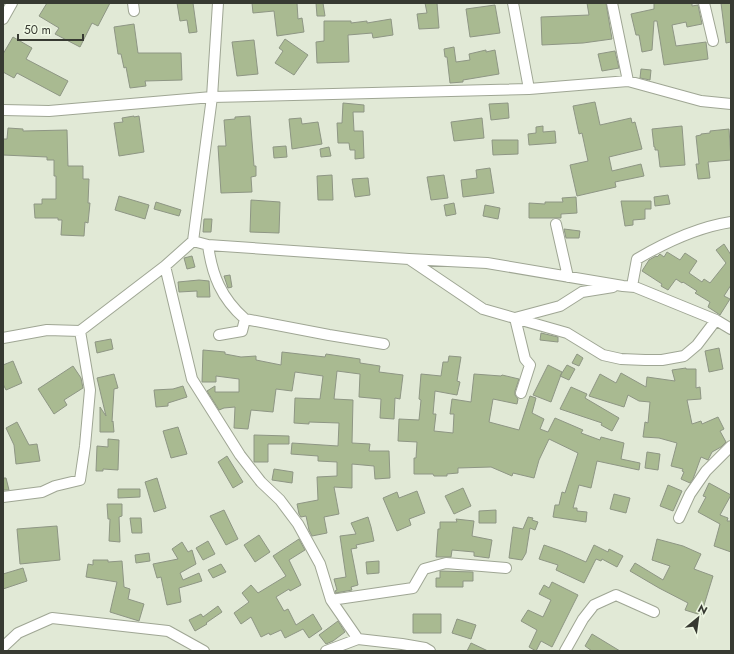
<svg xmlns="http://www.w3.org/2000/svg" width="734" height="654" font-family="Jost,sans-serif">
<rect width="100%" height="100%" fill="#e1e9d6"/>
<path fill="#a9ba91" stroke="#8e9684" d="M47,3H110L98,26L92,23L80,47L55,34L59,28L39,16Z
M177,3H193L197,32L189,33L187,20L180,21Z
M252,3H297L298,19L302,18L304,32L277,36L274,11L253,13Z
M316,3H323L325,16H317Z
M425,3H437L439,28L419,29L417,14L427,13Z
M587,3H606L612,39L583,43L542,45L541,17L589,15Z
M654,3H692V6L698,5L702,24L687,27L686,22L672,25L676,46L706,42L708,59L664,65L657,21H654L652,50L642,52L639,35H636L631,14L654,9Z
M721,3H731V42L726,43Z
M495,5L500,33L470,37L466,9Z
M391,19L393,35L373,38L372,33L348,35L349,62L317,63L316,42L324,41V21H351V23L367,21V23Z
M134,24L138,53H181L182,80L145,81L146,86L130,88L126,67L124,68L121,54H118L114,27Z
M13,37L32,48L26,59L68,81L60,96L17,73L14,78L3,72V54Z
M285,39L308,55L294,75L275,63L283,51L279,48Z
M254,40L258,74L237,76L232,42Z
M454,47L456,62L470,60L469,54L486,50V52L495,50L499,74L463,80V82L450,83L447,57H445L444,49Z
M615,51L619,68L602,71L598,54Z
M641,69L651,70L650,80L640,78Z
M595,102L600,125L631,118L632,123L635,122L642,149L609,157L612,171L641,164L644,176L615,182L616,187L577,196L570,165L588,161L582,133L579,134L573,106Z
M343,103L364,105V112H353L354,131H363L364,158L355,159V150H350L349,143H338L337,123H342Z
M508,103L509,118L491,120L489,104Z
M134,116V117L139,116L144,152L119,156L114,123L123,122L122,118Z
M250,116L254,166H256V176L251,177L252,192L221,193L218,146H226L224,120L235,119V117Z
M301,118L302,124L318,122L322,144L292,149L289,119Z
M482,118L484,138L454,141L451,122Z
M543,126V132L555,131L556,143L529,145L528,134L536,133V127Z
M682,126L685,165L660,167L658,150H655V147H654L652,129Z
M8,128L23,129V131L67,130L68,166H83V179H89L88,203H90L88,223L85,222L84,236L61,235L62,220H58V218H35L34,204H42V199H56V176H54V160H47V157L3,155V139H7Z
M729,129L731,160L708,162L710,178L698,179L696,164H699L696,136L701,135V134L710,133V131Z
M492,140H518V154L493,155Z
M286,146L287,157L274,158L273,147Z
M329,147L331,156L321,157L320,149Z
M490,168L494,193L463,197L461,180L477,178L476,170Z
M332,175L333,200H318L317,176Z
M444,175L448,198L431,200L427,177Z
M368,178L370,195L355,197L352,179Z
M668,195L670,204L655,206L654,197Z
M119,196L149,205L145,219L115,210Z
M576,197L577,213L561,214V218H529V203L545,204V202H563L562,198Z
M251,200L280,202L279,233L250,232Z
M621,201H651V209H645V219L633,220V225L625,226Z
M156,202L181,210L179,216L154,209Z
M454,203L456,214L446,216L444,205Z
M485,205L500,208L498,219L483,216Z
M204,219H212L211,232H203Z
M564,229L580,231L579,238H566Z
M724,244L731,255V285L724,296L730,299L720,315L708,307L710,302L695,293L697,291L683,282L682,283L676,279L668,290L661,286L662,284L642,271L649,260L656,256L657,257L660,254L664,257L667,252L680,260L685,253L697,261L689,273L702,282L704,279L710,283L726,263L716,250Z
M192,256L195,267L187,269L184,258Z
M230,275L232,287L228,288L224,276Z
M199,280L209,281L210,297H197V291L179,292L178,282Z
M541,333L558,337V342L540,340Z
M111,339L113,349L97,353L95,342Z
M719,348L723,369L709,372L705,351Z
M203,350L225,352V354L241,357L256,356V360L281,365L282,352L325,357L326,354L360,359V363L380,366L379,372L403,375L400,399L395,398L394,419L380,418L381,399L359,397L360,374L337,371L334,399L353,400L352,443L370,444L369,451H389L390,478L375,479L374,466L352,464V488L334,487L339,514L324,517L327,533L312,536L309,530L306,516L301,517L299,514L297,504L318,500L317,477L337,476V462L318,461V456L291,454L292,443L338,446L339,423L309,422V424L294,423L295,398L320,399L323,376L295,372L292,391L276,389L273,412L251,410L248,429L234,428L235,407L224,408L219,410L207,391L215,386V392H239V379L216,376V382H202Z
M577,354L583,358L579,366L572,363Z
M449,356L461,357L457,381L460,382L457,395L435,391L433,414H436L434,431L453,433L454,414H450L452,399L471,402L474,374L501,376L502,375L519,379L515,391V395L518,399L517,404L493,399L489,422L519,430L530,396L536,398L532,413L544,419L540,429L548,432L555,418L583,430L581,433L600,440L601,437L624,443L621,459L640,463L639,470L597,461L591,488L579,485L573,508H577V511L587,512L586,522L553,517L555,505H559L562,492L565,493L578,453L549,439L539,460L534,478L513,473L512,476L491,467L458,468V473L447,474V476H434L433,474H414V458H416L417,442L398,441L399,419L419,420L421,400L419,399L421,374L441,376L443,362H448Z
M13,361L22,383L6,390L3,384V365Z
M548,365L562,372L551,402L533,395Z
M567,365L575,369L569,380L560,376Z
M73,366L81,378L83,388L64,400L67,405L54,414L38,389Z
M686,368V369H696V388L700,387L701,399L687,400L692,424L701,421L702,424L718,417L724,429L720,431L726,442L721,447L712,452L708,460L701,457L693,479L690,483L681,479L684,472L682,471L683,469L671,466L677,443L659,438L643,437L645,422L648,423L650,402L639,401L628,395L624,407L589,396L600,374L616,383L621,373L646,387L647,377L675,381L672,370Z
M114,374L118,388L114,389L112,422L113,421L114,432H100V407L106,416L97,378Z
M183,386L187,397L168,403V406L156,407L154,390L173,389Z
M571,387L587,394L585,398L619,418L612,431L601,425L602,423L560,409Z
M17,422L29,445L37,444L40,461L16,464L14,445L6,428Z
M178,427L187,454L171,458L163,431Z
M254,435L289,436V444H268V462H254Z
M108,439L119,440L118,470L103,469V471H96L97,446L108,447Z
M647,452L660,454L658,470L645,468Z
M227,456L243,482L233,488L218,462Z
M274,469L293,472L292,483L272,480Z
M3,478H6L9,490H3Z
M157,478L166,508L154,512L145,482Z
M709,483L731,495L720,515L728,518L727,521H731V552L714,546L720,524L698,512L706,497L703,496Z
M668,485L682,491L673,511L660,506Z
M463,488L471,506L454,514L445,496Z
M118,489H140V497L118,498Z
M417,491L425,513L409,519L411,525L397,531L383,498L397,492L399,498Z
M614,494L630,498L626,513L610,509Z
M107,504H122V516L119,517L120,542L109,541L110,519H108Z
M224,510L238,539L226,545L210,516Z
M496,510V523H479V511Z
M368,517L371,527L374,541L356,545L357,548L351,549L358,585L351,587L352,590L336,593L335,591L337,590L334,579L346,577L340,536L356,534L351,523Z
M528,517L533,518L532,520L538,522L535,530L530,528L526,553L522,560L509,558L513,527L523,529Z
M130,518H141L142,533H132Z
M456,519L474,521L472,536L492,540L489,558L474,556V552L452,550L451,557H436L438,529H440V522H457Z
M57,526L60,560L20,564L17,529Z
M259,535L270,552L255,562L244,545Z
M299,539L305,550L289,560L301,585L290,591L289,589L276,597L284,611L288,609L296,625L313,614L322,629L309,638L303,629L285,638L281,630L270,635L269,633L261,637L251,617L241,624L234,613L249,602L242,593L251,585L258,593L286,576L273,556Z
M657,539L683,546L701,554L694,569L713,576L701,615L685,610L688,603L659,588L630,571L635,563L663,580L670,566L652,560Z
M208,541L215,554L203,560L196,548Z
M182,542L188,552L192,550L196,564L180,573L183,580L199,573L202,581L179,588L181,602L167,605L161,577L157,578L153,564L178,559L172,549Z
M544,545L561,551L586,562L594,545L608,552L609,549L623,556L617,567L602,559L601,561L596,559L584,583L556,570L558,565L539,559Z
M149,553L150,561L136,563L135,555Z
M93,560H108V562L122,561L124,587L130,589L128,599L144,604L139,621L110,612L117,582L86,577L88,564L93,565Z
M379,561V573L367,574L366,562Z
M221,564L226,572L213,578L208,570Z
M23,568L27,581L3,589V574Z
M440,571L473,572V581H463V587H436V578H440Z
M552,582L578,595L552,647L541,641L536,651L529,647L537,630L521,621L528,610L543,617L551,600L539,594L544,585L549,588Z
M218,606L222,612L206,623L207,624L195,631L189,620L201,614L203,617Z
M413,614H441V633H413Z
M457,619L476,625L471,639L452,633Z
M338,621L345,632L333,641L326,644L319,635Z
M592,634L620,651H592L585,646Z
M471,643L488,651H467Z"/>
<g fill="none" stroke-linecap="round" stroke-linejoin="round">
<g stroke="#9fa694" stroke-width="12">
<path id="minor" d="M133,3L134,11
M513,3L529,89
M612,3L628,81
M704,3L713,41
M3,19L12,3
M3,110L49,111L212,97L529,89L628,81L701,101L731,104
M556,224L568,277
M193,241L208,245L409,259L487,263L623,286L635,287L716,320L731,329
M208,245C212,275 221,298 245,319L329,335L384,344
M409,259L483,309L567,333L603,355L621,359L645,360H662L684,356L697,345L716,320
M165,266L192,379L240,455L261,482L280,500L298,524L320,564L331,600L358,639
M632,286L637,259C666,242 698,227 731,222
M219,335L242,331L245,319
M3,338L47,330L80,331L165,266L193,241L212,97L218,3
M521,393L530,365L525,359L515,318L560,306L582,292L613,287
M3,497L42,492L55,486L80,480L85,446L90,390L80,331
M679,518L690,494L706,471L731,446
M331,600L413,588L424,569L446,563L506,568
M3,647L18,633L52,618L168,631L204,651
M326,651L358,639L402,644L425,648L430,651
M565,651L583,619L594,605L616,595L654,612"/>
</g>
<use href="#minor" stroke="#fff" stroke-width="10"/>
</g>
<rect width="734" height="654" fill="none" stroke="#373a32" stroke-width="8"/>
<g transform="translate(698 618) rotate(29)" stroke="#eef7e3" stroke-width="3" paint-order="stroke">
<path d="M0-3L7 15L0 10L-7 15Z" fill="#373a32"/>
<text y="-6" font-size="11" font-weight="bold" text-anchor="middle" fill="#373a32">N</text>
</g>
<path d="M18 34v6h65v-6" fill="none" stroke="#373a32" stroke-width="2"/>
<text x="24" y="34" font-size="12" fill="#373a32" stroke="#eef7e3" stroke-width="3" paint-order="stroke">50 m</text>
</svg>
